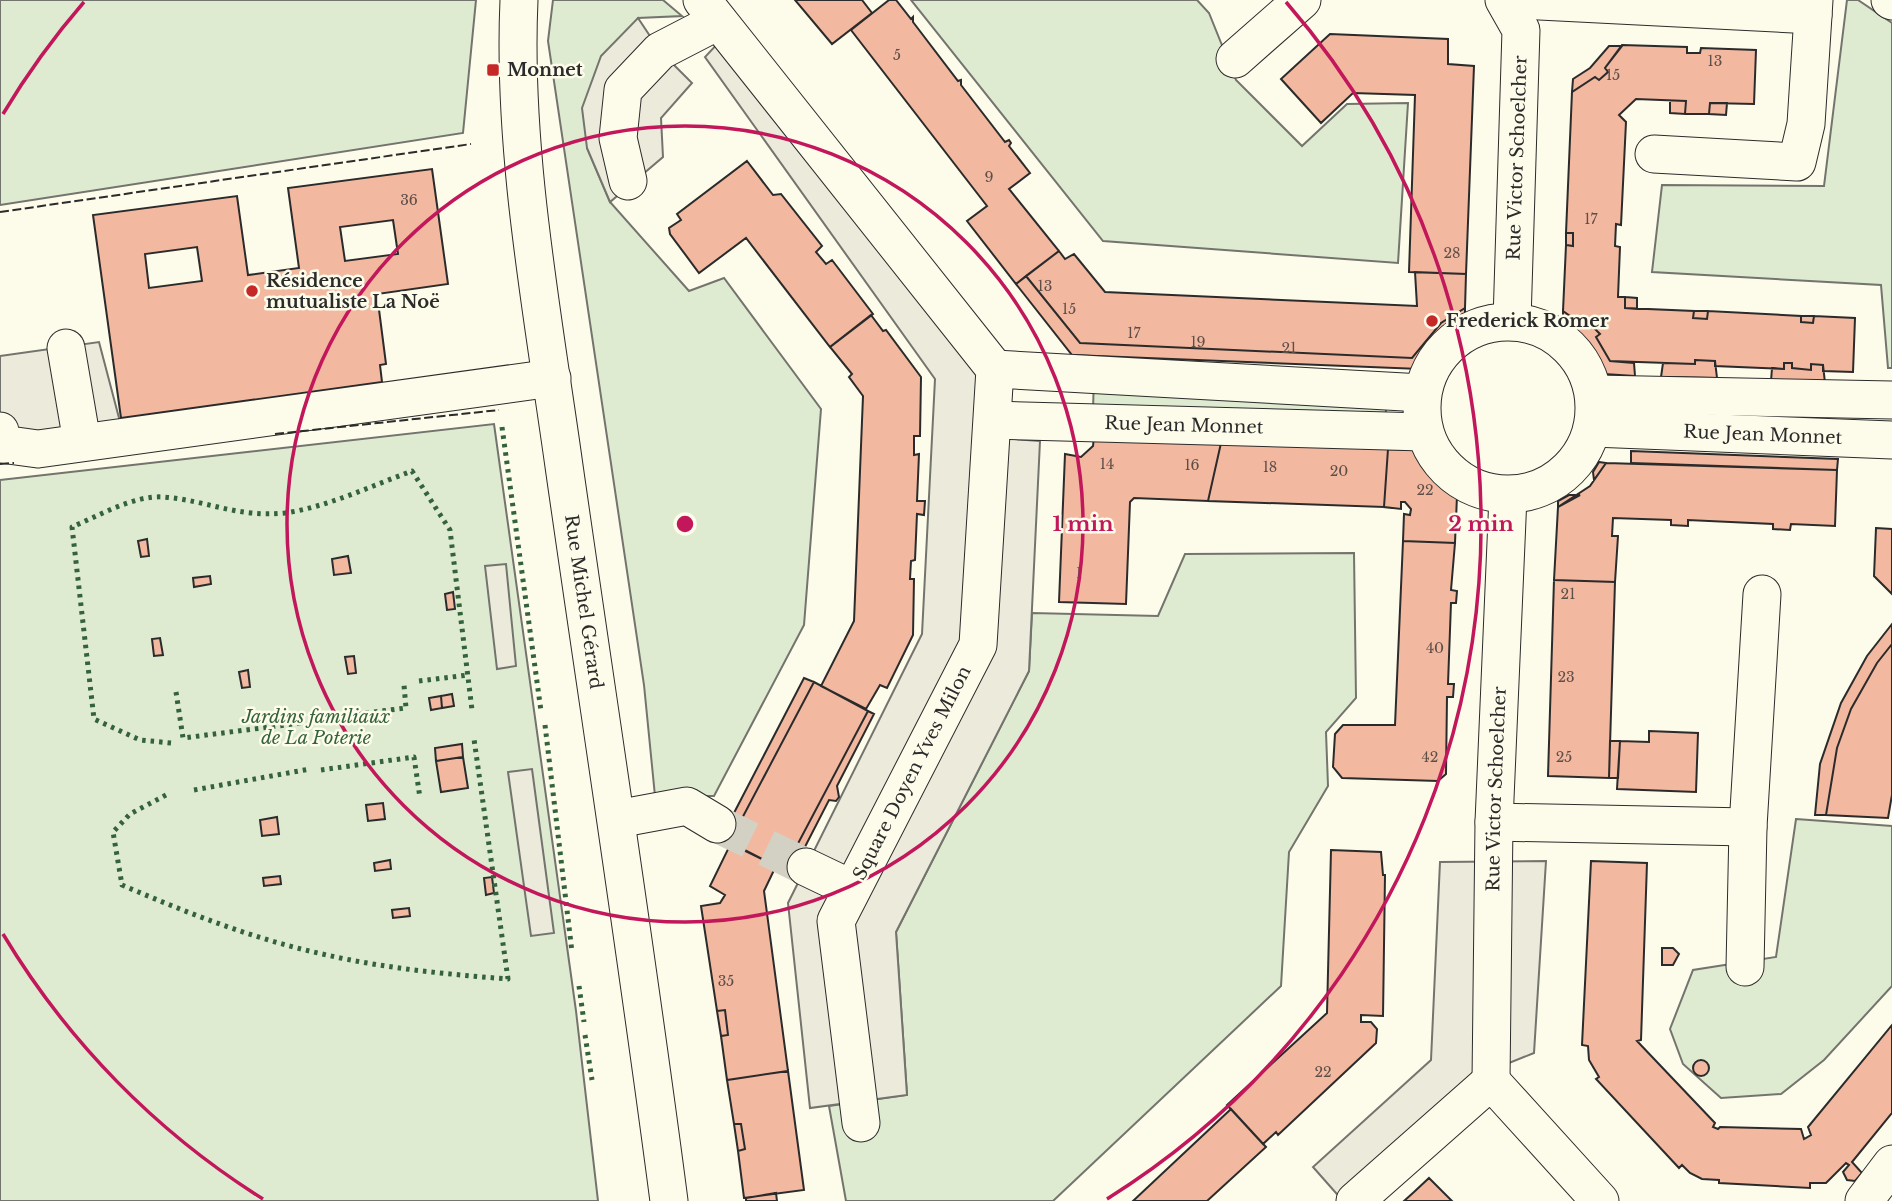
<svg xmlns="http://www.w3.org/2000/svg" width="1892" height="1201" font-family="'Libre Baskerville',serif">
<rect width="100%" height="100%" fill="#fdfbea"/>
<path fill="#deebd1" stroke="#74746e" stroke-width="2" d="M0,0H476L463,133L0,205Z
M553,0H663L682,16L638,18L587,148L610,202L689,291L724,278L821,409L804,625L714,796H655L644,685L548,41Z
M911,0H1197L1209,13L1236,80L1302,146L1347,104L1408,103L1398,263L1103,241Z
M1847,0H1858L1892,23V368H1888L1881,285L1652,272L1662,185L1824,186Z
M1094,373L1388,385L1385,423L1093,412Z
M494,424L576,1011L598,1201H0V480Z
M1354,553L1356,698L1326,732L1328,786L1289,852L1281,986L1053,1201H846L829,1106L907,1095L896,932L1029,671L1032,613L1158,616L1185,554Z
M1796,819L1892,826V986L1824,1060L1781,1094L1721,1098L1683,1064L1670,1029L1693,970L1776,957Z"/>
<path fill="#eceadb" stroke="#74746e" stroke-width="2" d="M638,18L660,51L692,83L661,118L663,157L610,202L587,148L582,108L601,56Z
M734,26L995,359L1001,438L1040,441L1029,671L896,932L907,1095L810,1108L788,903L922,634L935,379L705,57Z
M99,342L124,437L0,452V356Z
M506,564L516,666L497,669L485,566Z
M532,769L554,933L531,936L508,772Z
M1546,861L1534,1053L1479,1075L1343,1201L1313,1167L1431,1060L1440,862Z"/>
<path fill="#f2b8a0" stroke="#2b2b2b" stroke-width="2" fill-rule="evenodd" d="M795,0H862L872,13L832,44Z
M889,0H896L911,19L913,17V22L958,81L961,80V85L1005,142L1009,140L1011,143L1009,146L1030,173L1009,189L1059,251L1016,284L967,221L987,206L851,30Z
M1330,34L1448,39V64L1474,66L1466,274L1409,272L1415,95L1353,93L1321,123L1281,79Z
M1622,45L1687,47V53H1700L1701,48L1756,50L1754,104L1710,103L1709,114H1685L1686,101L1636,99L1619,115L1626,122L1621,225L1616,224L1615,246L1620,247L1618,297H1625V308L1694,311L1693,318L1707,319L1708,311L1801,316V322L1813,323L1814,316L1855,318L1853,372L1823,371V365L1811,364V370L1792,368V363H1784V369L1715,366V361L1695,360V364L1610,361L1596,337L1600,334L1591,325L1587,328L1563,311L1566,245L1573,246V233H1566L1572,92L1595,77L1599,80L1608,72L1605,68Z
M1609,46H1622L1605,68L1608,72L1599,80L1595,77L1572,92L1573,79L1590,68Z
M1670,101H1686L1685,114L1670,113Z
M1710,103H1727L1726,115L1709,114Z
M747,161L773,195L781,194L822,246L816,252L826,264L832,260L873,314L830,347L746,238L699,273L670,234L669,228L681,220L677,214Z
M432,169L448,284L377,294L386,364L380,365L382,382L121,418L93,215L237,196L248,275L299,268L288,188ZM393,220L398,254L345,261L340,227ZM197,247L202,281L149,288L145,254Z
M1566,233H1573V246L1566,245Z
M1059,251L1065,259L1074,254L1105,292L1417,306L1415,272L1466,274L1465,308L1441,323L1412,358L1080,343L1026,276Z
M1026,276L1080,343L1412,358L1441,323L1465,308V321L1441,340L1420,369L1072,355L1016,284Z
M1625,297L1637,298V309L1625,308Z
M1563,311L1587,328L1591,325L1600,334L1596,337L1610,361L1634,363L1635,376L1604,374L1591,347L1563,323Z
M1694,311H1708L1707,319L1693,318Z
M871,315L883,331L886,330L921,377L920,436H914V455L919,454L917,501H925L924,515L917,514L915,560L911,561L910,579H914L913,635L887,688L880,685L866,709L821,686L854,621L863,396L849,377L852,374L830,347Z
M1801,316H1814L1813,323L1801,322Z
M1695,360L1715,361L1717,378L1661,377L1663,363L1695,364Z
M1784,363H1792V368L1811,370V364L1823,365L1825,383L1771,381L1772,368L1784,369Z
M1094,437L1221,443L1208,501L1134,498L1130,502L1126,604L1059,602L1065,454L1081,457L1093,446Z
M1221,443L1388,449L1384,507L1208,501Z
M1388,449L1417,450L1424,467L1457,496L1455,543L1403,541L1404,514L1410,515L1411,509L1405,502H1401V509L1384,507Z
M1631,451L1838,459L1837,470L1631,463Z
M1599,462L1606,463L1594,480L1593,472Z
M1606,463L1837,470L1835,526L1791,524L1790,530L1773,529V524L1688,520V526L1671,525V520L1613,518L1612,536H1618L1615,582L1554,580L1558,507L1590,486Z
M1569,495H1580L1558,507V501Z
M1876,528L1892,529V594L1874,576Z
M147,539L149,556L141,557L138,541Z
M1403,541L1455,543L1451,590L1457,591L1456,603H1451L1448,684H1454L1453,697H1447L1446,774L1438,781L1342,778L1333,767L1335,734L1343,725H1395Z
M348,556L351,573L334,575L332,559Z
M210,576L211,584L194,587L193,578Z
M1554,580L1615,582L1609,778L1548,776Z
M453,592L455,609L447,610L445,594Z
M1892,624V644L1877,663L1851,709L1837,748L1826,815H1815L1820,764L1841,703L1867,656Z
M160,638L163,655L154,656L152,639Z
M1892,644V795L1888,818L1826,815L1837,748L1851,709L1877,663Z
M354,656L356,673L348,674L345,657Z
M248,670L250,687L242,688L239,672Z
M804,678L814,682L729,843L721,838Z
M814,682L868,711L784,870L729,843Z
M452,694L454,706L442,708L441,696Z
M441,696L442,708L431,710L429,698Z
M868,711L874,714L837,786L839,797L836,801L829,800L791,874L784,870Z
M1649,731L1698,733L1696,792L1617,789L1620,741L1649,742Z
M1610,741H1620L1618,778H1609Z
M462,744L463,757L436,761L435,748Z
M463,757L468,788L441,792L436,761Z
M383,803L385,819L368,821L366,805Z
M277,817L279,834L262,836L260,820Z
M731,843L776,866L764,891L788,1071L727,1080L721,1036L728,1035L725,1010L717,1011L701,906L720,903L725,895L710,886Z
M1331,850L1381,852L1383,875H1385L1383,1016L1361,1015V1022H1371L1377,1029L1376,1043L1278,1135L1276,1132L1263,1144L1227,1105L1327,1013Z
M390,860L391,869L375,871L374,863Z
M1591,861L1647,863L1641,1040L1637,1041L1715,1123L1713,1127L1718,1129L1720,1127L1801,1129L1804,1139L1811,1135L1808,1127L1892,1025V1113L1852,1162L1862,1173L1855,1181L1847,1180L1843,1172L1849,1165L1846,1163L1826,1183H1810V1188L1719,1183V1180L1702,1179L1690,1173L1682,1165L1679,1168L1596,1079L1599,1077L1589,1060L1588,1046L1582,1045Z
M280,876L281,884L264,886L263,878Z
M492,877L494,893L486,895L484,878Z
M409,908L410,916L393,918L392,910Z
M1662,948H1673L1679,954L1673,965H1662Z
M725,1010L728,1035L721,1036L717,1011Z
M1693 1068a8 8 0 1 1 16 0a8 8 0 1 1-16 0Z
M788,1071L804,1190L744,1198L738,1151L745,1149L741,1124H734L727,1080Z
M1231,1109L1266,1147L1207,1201H1133Z
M734,1124H741L745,1149L738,1151Z
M1429,1178L1452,1201H1404L1414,1192Z
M776,1193L777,1201H746V1198Z"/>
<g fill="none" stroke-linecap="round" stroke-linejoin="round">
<path stroke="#d3d1c4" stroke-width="37" stroke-dasharray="37 18" stroke-linecap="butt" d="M717,824L806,867"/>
<g stroke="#2b2b2b" stroke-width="39">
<g id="minor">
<path id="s1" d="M519,0C512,152 543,315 564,466C599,711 637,955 669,1201"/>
<path d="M702,0L995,369L978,645L836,921L861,1123"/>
<path d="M1504,0L1521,30L1512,321"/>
<path d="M1518,0L1813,15"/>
<path d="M1890,0L1892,1"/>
<path d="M1235,59L1302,0"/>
<path d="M1654,154L1797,162L1806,124L1814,0"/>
<path d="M628,181L618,138L623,90L660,51L718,21"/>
<circle cx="1508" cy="408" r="86"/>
<path d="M66,348L82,442"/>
<path d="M995,369L1422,393"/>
<path d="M1594,394L1892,400"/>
<path id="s2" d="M993,420L1424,432"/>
<path id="s3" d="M1593,428L1892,440"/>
<path d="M0,431L2,444L38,449L552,378"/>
<path d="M617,819L687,806L717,824"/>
<path d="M1494,822L1748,827"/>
<path d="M806,867L852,889"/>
<path d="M1745,967L1748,827L1762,594"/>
<path id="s4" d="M1491,1081L1494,822L1508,496"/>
<path d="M1355,1201L1491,1081L1600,1201"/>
<path d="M1864,1201L1892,1164"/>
</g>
</g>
<use href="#minor" stroke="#fdfbea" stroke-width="37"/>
<path stroke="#34623c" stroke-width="5" stroke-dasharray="3.5 5" stroke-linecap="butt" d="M502,427L541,711
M419,681L468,675
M176,692L183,738L301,723
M315,719L406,708L404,685
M545,725L572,952
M171,743L140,740L94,719L72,527C98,516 134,495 163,497C206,500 237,518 285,513C327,507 371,486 412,471L450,530L472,710
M321,770L414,757L420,798
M194,790L310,769
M166,795L130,814L113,832L122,885C185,912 251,938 318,953C381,968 444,974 508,979L474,739
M579,986L584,1022
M585,1035L592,1080"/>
<path stroke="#2b2b2b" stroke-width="2" stroke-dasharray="9 3.5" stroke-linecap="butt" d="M0,212L471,144
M275,434L499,410
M0,464L14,463"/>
</g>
<g fill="none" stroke="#c2185b" stroke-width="3.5">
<circle cx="685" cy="524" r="398"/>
<path d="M263 1199A796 796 0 0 1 3 934M3 114A796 796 0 0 1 84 2M1286 2A796 796 0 0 1 1107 1199"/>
</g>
<g fill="#c62828" stroke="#fdfbea" stroke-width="2.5">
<rect x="486" y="63" width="14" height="14" rx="3.5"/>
<circle cx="252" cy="291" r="7"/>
<circle cx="1432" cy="321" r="7"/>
</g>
<g text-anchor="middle" stroke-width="5" stroke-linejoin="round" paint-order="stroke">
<g font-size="14" fill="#5d4e48">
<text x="897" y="60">5</text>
<text x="1715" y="66">13</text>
<text x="1613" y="80">15</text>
<text x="989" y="182">9</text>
<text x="409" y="205">36</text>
<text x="1591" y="224">17</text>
<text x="1452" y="258">28</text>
<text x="1045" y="291">13</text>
<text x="1069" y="314">15</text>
<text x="1134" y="338">17</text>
<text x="1198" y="347">19</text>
<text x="1289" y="353">21</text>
<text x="1107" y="469">14</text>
<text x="1192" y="470">16</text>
<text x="1270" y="472">18</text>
<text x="1339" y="476">20</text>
<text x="1425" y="495">22</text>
<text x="1079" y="578">1</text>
<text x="1568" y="599">21</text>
<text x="1435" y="653">40</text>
<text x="1566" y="682">23</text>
<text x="1430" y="762">42</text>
<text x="1564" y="762">25</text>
<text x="726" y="986">35</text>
<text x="1323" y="1077">22</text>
</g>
<g font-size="18" font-weight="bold" fill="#2b2b2b" stroke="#fdfbea" text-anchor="start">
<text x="507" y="76">Monnet</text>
<text x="266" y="287">Résidence<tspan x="266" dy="21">mutualiste La Noë</tspan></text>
<text x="1446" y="327">Frederick Romer</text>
</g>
<g font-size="18" fill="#2b2b2b" stroke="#fdfbea">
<text transform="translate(1517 158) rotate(-88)" y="6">Rue Victor Schoelcher</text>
<text dy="6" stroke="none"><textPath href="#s2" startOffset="191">Rue Jean Monnet</textPath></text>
<text dy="6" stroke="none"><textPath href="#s3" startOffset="170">Rue Jean Monnet</textPath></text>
<text dy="6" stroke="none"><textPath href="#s1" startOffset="606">Rue Michel Gérard</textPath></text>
<text transform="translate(912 773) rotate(-63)" y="6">Square Doyen Yves Milon</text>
<text dy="6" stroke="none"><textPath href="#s4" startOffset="292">Rue Victor Schoelcher</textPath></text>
</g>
<g font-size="18" font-style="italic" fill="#34623c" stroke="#fdfbea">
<text x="316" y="723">Jardins familiaux<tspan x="316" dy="21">de La Poterie</tspan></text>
</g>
</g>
<circle cx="685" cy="524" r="10" fill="#c2185b" stroke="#fdfbea" stroke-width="3.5"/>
<g font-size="21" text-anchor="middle" font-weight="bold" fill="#c2185b" stroke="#fdfbea" stroke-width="5" stroke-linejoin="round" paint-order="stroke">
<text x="1083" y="531">1 min</text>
<text x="1481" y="531">2 min</text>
</g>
</svg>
